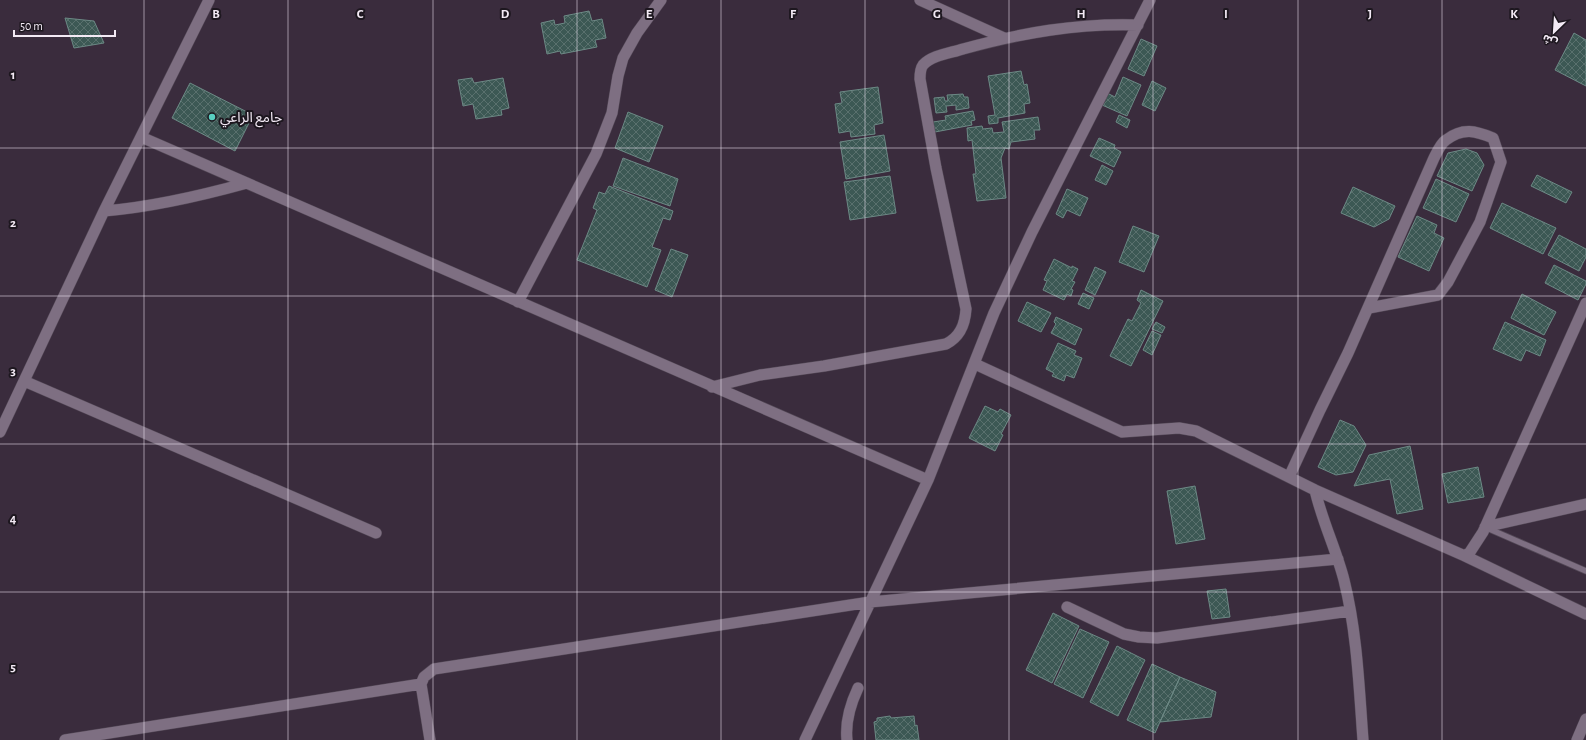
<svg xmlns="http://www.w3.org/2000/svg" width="1586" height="740" font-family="'Alegreya Sans','Noto Sans Arabic',sans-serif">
<defs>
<pattern id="building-cross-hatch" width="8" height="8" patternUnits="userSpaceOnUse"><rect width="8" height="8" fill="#3c5854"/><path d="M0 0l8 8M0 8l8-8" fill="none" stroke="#59706d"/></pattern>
</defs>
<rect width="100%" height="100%" fill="#3a2c3d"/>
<path fill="url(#building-cross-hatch)" stroke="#6c8985" d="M589,11L592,21L602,19L606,38L595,40L597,47L561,54L560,51L547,54L541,23L554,20L555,25L565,23L564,16Z
M65,18L94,21L104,43L74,48Z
M1574,33L1586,40V86L1555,70Z
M1141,39L1157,46L1144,76L1128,69Z
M1021,71L1024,85L1027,84L1030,103L1024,104L1025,113L998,118V123L989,124L988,116L995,115L988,76Z
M1123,77L1141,85L1127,116L1102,105L1107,93L1115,97Z
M472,78L474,83L503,78L509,108L501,110L502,115L476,119L473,104L463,106L458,80Z
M1152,81L1166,88L1155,111L1142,105Z
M190,83L253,115L235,151L172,118Z
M878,87L883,123L874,125L875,134L851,137L850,131L839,133L835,104L842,103L840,92Z
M963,94L964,97H968L969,108L956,110V105L946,106L947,112L936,113L934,98L944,97L945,101H948L947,95Z
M973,111L975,120L971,121L972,125L935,132L933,122L946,120L945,116Z
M628,112L663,126L649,162L615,148Z
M1119,115L1130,120L1127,128L1116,122Z
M1038,117L1040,130H1034L1035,139L1011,142L1009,149L1005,148L1001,158L1006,198L977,201L973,174H976L972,140L968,141L967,128L982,126L983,129L992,128L993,133L1004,132L1002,122Z
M884,135L890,171L846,179L840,142Z
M1099,138L1115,145L1114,148L1121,152L1114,167L1090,156Z
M1466,149L1477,153L1484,165L1472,191L1437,176L1448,153Z
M623,158L678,179L670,206L613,186Z
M1102,165L1113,171L1106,185L1095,180Z
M1537,175L1572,192L1566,203L1531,186Z
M890,176L896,213L850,220L844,182Z
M1436,179L1469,194L1456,222L1423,208Z
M609,186L673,211L670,220L663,218L652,247L661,250L647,287L577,260L597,210L593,208L599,192L605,194Z
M1353,187L1395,206L1389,219L1374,227L1341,213Z
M1067,189L1088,198L1080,216L1067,210L1063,218L1056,214Z
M1502,203L1556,228L1543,254L1490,228Z
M1417,216L1437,225L1434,233L1444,238L1429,271L1398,257Z
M1133,226L1159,236L1144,272L1119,262Z
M1559,235L1586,249V257L1579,271L1548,255Z
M671,249L688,255L672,297L655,290Z
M1054,259L1072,268V266L1078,269L1072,281L1075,282L1071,289L1073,290L1071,296L1067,294L1064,300L1043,290L1047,281L1044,280Z
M1554,265L1586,281V284L1578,300L1545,283Z
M1095,267L1106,272L1095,295L1085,290Z
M1141,290L1163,301L1131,366L1110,356L1128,319L1132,321L1141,303L1137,300Z
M1083,293L1094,298L1089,309L1078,304Z
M1522,294L1556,312L1544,335L1511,318Z
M1027,302L1051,313L1041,332L1018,321Z
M1056,317L1082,329L1075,345L1051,333L1056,324L1054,322Z
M1156,322L1165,327L1162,333L1152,329Z
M1505,322L1546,340L1540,356L1526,350L1521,361L1493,349Z
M1152,331L1161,335L1152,355L1143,350Z
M1058,343L1076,351L1074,355L1082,358L1074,378L1066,375L1064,381L1052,376L1054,373L1046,369Z
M985,406L998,412L1000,409L1011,415L1001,434L1003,435L995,451L969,438Z
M1340,420L1354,426L1366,445L1353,472L1336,475L1318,467Z
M1410,446L1423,509L1397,514L1390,479L1354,486L1369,455Z
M1478,467L1484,497L1448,503L1442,474Z
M1195,486L1205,539L1176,544L1167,491Z
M1226,589L1230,617L1212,619L1207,591Z
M1053,613L1079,626L1052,683L1026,670Z
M1080,629L1109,642L1083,698L1054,684Z
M1117,646L1145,660L1118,716L1090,702Z
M1152,664L1180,677L1155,733L1127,720Z
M1180,677L1216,692L1211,717L1160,722Z
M890,716L891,718L914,716L915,726L917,725L919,740H876L874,722L877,721V718Z"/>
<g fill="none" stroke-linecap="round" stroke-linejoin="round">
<g stroke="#534856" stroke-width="7">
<path id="service" d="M1487,528L1586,571"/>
</g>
<g stroke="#534856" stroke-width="12">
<path id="minor" d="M920,0L1004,38
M141,137C404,250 665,367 928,480
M104,211C153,207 200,196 247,183
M518,302L596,154L612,113L618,76L623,58L637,33L661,0
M975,364L1122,432L1179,428L1196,431L1315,490L1465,556L1586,614
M24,381L376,533
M712,387L760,375L824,366L946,344C960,337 965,325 966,309L936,168L920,79C920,74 920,69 923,65C932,55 951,53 963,49C1021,33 1077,23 1138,25
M0,432L104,211L209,0
M1289,477L1320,410L1348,353L1434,158C1437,152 1441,143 1446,140C1463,127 1476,131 1493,138L1501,162L1480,222L1448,282L1438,295L1369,308
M1315,490C1322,521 1336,549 1344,580C1357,632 1359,686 1363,740
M1485,527L1586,504
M1465,556L1470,552L1483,532L1586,303
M1067,607L1124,634L1139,637L1157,638L1350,611
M65,740L421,684
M430,740L421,684L424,677L434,669L870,602L1338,559
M805,740L928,480L994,313L1032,232L1150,0
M847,740C845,721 850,705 858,688
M1577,740L1586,719"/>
</g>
<use href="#service" stroke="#7e6f82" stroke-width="5.5"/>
<use href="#minor" stroke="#7e6f82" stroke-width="11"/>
</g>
<path fill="none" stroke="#f3eaf5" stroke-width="1" stroke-opacity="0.55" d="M144,0V740M288,0V740M433,0V740M577,0V740M721,0V740M865,0V740M1009,0V740M1153,0V740M1298,0V740M1442,0V740M0,148H1586M0,296H1586M0,444H1586M0,592H1586"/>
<circle fill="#58cec0" stroke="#1d171f" stroke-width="1.5" cx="212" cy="117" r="4"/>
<g text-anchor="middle" stroke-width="4" stroke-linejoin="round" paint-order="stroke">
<g font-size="14" fill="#f3eaf5" stroke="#1d171f" text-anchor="start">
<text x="220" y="122">جامع الراعي</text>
</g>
</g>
<g font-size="13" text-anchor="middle" font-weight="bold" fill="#f3eaf5" stroke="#1d171f" stroke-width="4" stroke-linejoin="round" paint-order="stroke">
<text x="216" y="18">B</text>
<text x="360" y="18">C</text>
<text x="505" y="18">D</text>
<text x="649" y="18">E</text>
<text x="793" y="18">F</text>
<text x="937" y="18">G</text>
<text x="1081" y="18">H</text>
<text x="1226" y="18">I</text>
<text x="1370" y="18">J</text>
<text x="1514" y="18">K</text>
<text x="13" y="79">1</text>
<text x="13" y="227">2</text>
<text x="13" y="375">3</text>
<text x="13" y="523">4</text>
<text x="13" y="671">5</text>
</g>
<g transform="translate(1554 32) rotate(205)" stroke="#1d171f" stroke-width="3" paint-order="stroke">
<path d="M0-3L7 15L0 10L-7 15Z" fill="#f3eaf5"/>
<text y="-6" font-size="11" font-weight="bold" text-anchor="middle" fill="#f3eaf5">ش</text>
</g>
<path d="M14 30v6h101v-6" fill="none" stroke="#f3eaf5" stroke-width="2"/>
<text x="20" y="30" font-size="12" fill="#f3eaf5" stroke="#1d171f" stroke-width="3" paint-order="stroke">50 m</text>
</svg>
